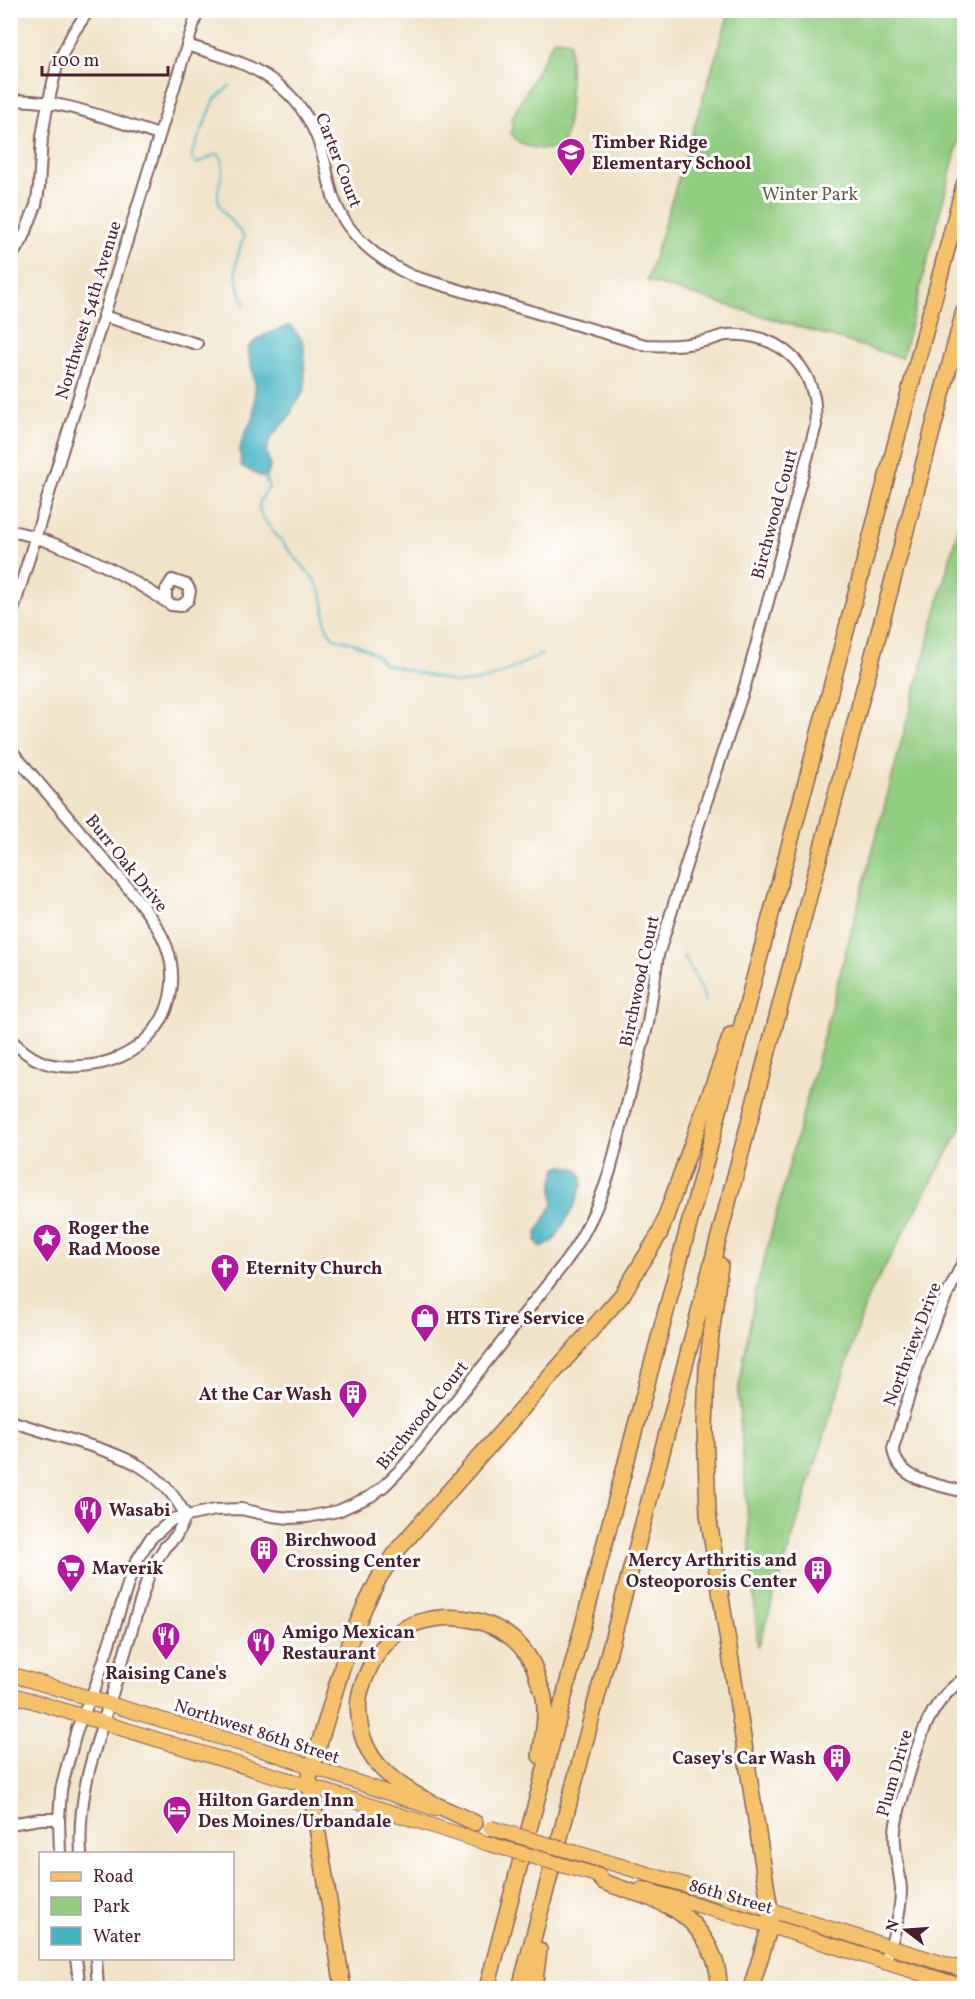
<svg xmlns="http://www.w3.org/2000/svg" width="975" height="1999" font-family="Vollkorn,serif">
<rect width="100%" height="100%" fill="#fff"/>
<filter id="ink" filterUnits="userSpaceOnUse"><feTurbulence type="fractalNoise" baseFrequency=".0167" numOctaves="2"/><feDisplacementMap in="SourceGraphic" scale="12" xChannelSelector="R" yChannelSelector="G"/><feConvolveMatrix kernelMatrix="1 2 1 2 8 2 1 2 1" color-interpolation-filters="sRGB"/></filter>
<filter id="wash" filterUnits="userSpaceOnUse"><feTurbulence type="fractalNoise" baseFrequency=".008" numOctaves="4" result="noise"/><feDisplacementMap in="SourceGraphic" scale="24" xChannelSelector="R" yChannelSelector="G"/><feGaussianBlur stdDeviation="1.35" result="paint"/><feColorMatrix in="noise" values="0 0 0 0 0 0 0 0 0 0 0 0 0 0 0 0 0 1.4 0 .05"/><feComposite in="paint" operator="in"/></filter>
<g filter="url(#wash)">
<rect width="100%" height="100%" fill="#f1e3c7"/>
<path fill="#92cd81" stroke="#6e7656" stroke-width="1.5" d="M730,10L964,11V120L902,358L647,281Z
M554,39L570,41C569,75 573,115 562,147C546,152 519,149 511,133L513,127L511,120Z
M964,506V1123L867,1299L758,1648L738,1393L755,1294Z"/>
<path fill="#45b3c2" stroke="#486976" stroke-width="1.5" d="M288,326H291L302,340L304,349L305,387L301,396L293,407L290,416L270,439L266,452C270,462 273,469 265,477H262L241,466L240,447L245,432L254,418L255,384L248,349C257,335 274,332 288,326Z
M564,1166L577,1169L582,1176V1185L575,1205L555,1239L544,1247H541L536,1241L537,1232L553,1204V1182L557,1167Z"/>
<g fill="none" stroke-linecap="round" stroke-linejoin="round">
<path stroke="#45b3c2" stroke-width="2" d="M241,10V15
M230,86L215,99L191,156L196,164L217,154L220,155C228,168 217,182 218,197C219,213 236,224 244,237C233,265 233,276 245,304
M264,474L269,488C264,492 259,502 259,508C260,521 303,565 313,578C318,585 323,595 324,604C326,619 322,624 334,638C353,642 372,648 384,664L457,683C488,684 515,667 542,654
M683,955L699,984L706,1002"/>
</g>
</g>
<g filter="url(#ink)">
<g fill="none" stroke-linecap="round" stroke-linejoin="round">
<g stroke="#846462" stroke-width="14">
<path id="minor" d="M10,101C54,96 117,122 159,135
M10,258L23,239L36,205L39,187L42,137L46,113L57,65L73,33L89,10
M103,316L197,344
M10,531C23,533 35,537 46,541C92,557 131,578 171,605L181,606L188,600L190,591L187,585L172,580L166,590V601
M10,620L198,10
M10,749L134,895C150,916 167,937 171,963C180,1021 136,1064 81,1066C67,1067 53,1067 40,1061C28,1056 19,1048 10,1039
M964,1260L935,1320L922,1353L893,1448C896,1481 938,1484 964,1492
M10,1421C33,1428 55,1435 78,1442C126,1456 161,1469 186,1516
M10,1824L40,1819H59
M60,1854L59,1819L61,1790L67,1766L77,1729L96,1685L134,1565L150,1539L173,1519L215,1510L241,1509L272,1516L290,1518L307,1517L338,1511L371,1496L384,1486L404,1466L563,1265C585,1236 599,1205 610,1171L648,1023L658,955L702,814L745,686L816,425C815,417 816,406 814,398C805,355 769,332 726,335C719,336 712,340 704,341C685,346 665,346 645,345L412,276C379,260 349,238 335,202C328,185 327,166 321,149C314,126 301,104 282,88C255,64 221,56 187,45
M81,1854C77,1792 96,1746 114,1688C127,1649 137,1608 151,1569L165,1547L176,1536L186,1516
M76,1958L80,1988
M96,1958L98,1988
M885,1962C893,1938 901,1915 901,1890C900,1870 893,1851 895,1830C897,1813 903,1797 907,1781C919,1742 928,1702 964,1679"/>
</g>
<g stroke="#846462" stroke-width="16">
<path id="major" d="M10,1674L275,1754L435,1809
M10,1694L331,1793L486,1843
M594,1858L770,1910L964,1970
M642,1889L770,1926L964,1987"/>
</g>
<g stroke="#846462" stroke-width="18">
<path id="highway" d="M720,1265L707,1367L705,1428L708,1514L770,1910V1926L751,1988
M475,1823C443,1807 407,1795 382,1769C368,1755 360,1735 359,1716C357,1701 360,1690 366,1676C373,1657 389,1635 409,1626C451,1607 510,1620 532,1663C535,1668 536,1674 538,1680C540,1686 543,1691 544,1697C547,1717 543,1736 540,1756
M598,1876L604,1882C624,1890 646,1895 666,1905C697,1919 720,1954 719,1988
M343,1988L309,1778L349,1644L364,1608L380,1576L400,1547L622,1295L660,1233L731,1035
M487,1988L964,185
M520,1988L964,311
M534,1988L539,1950"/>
</g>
<use href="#minor" stroke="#fff" stroke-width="10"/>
<use href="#major" stroke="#f5c16b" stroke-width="14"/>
<use href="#highway" stroke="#f5c16b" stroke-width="15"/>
<g stroke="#846462" stroke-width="16" stroke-linecap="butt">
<path id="major-bridge" d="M491,1828L594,1858
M486,1843L593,1874"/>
</g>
<use href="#major-bridge" stroke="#f5c16b" stroke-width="14"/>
</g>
</g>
<defs>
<g id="school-pin" transform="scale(1.5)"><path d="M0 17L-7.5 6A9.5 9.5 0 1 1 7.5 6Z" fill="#b5179e" stroke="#fff"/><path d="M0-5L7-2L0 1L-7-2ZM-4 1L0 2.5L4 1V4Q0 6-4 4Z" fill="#fff"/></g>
<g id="sight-pin" transform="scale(1.5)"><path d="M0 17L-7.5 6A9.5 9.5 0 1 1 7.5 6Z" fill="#b5179e" stroke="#fff"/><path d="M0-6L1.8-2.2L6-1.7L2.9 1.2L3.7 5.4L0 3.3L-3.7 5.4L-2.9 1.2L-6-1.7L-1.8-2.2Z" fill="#fff"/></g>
<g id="church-pin" transform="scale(1.5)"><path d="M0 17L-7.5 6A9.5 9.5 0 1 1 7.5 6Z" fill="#b5179e" stroke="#fff"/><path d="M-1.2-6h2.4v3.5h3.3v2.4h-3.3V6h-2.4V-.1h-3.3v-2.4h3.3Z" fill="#fff"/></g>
<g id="shop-pin" transform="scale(1.5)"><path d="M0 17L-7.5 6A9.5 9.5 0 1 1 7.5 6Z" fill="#b5179e" stroke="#fff"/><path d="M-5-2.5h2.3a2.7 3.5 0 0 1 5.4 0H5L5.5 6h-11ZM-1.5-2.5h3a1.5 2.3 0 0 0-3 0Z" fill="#fff"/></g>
<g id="building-pin" transform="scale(1.5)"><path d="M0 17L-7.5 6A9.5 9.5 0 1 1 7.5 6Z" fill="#b5179e" stroke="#fff"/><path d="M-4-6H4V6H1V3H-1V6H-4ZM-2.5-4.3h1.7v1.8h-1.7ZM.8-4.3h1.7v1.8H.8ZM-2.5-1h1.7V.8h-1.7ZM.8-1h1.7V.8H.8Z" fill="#fff"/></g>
<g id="restaurant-pin" transform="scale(1.5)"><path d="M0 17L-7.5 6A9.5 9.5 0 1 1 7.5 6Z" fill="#b5179e" stroke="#fff"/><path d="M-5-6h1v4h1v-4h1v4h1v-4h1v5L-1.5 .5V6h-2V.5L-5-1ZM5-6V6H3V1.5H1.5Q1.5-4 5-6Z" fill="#fff"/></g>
<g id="supermarket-pin" transform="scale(1.5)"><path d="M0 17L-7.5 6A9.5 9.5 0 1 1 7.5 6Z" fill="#b5179e" stroke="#fff"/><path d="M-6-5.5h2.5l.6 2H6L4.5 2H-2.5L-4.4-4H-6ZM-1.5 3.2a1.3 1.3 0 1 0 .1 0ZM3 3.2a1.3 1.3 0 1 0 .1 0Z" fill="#fff"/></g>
<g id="hotel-pin" transform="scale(1.5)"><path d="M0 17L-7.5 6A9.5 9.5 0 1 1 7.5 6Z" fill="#b5179e" stroke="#fff"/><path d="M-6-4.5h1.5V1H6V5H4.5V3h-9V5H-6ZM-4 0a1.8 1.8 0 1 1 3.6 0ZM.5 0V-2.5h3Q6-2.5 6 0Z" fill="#fff"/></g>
</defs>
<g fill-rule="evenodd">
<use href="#school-pin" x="571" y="152"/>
<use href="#sight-pin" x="47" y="1238"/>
<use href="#church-pin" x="225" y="1268"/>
<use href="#shop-pin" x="425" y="1318"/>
<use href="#building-pin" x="353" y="1394"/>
<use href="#restaurant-pin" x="88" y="1510"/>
<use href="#building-pin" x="264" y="1550"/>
<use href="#supermarket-pin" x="71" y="1568"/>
<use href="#building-pin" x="818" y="1570"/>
<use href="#restaurant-pin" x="166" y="1636"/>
<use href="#restaurant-pin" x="261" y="1642"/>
<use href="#building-pin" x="837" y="1758"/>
<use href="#hotel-pin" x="177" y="1810"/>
</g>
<g text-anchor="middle" stroke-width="6" stroke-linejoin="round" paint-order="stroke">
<g font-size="18" font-weight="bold" fill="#4a1f2b" stroke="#fff" text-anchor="start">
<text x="592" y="148">Timber Ridge<tspan x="592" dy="21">Elementary School</tspan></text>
<text x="68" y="1234">Roger the<tspan x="68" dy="21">Rad Moose</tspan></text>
<text x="246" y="1274">Eternity Church</text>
<text x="446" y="1324">HTS Tire Service</text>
<text x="332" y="1400" text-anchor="end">At the Car Wash</text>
<text x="109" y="1516">Wasabi</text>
<text x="285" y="1546">Birchwood<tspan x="285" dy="21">Crossing Center</tspan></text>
<text x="797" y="1566" text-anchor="end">Mercy Arthritis and<tspan x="797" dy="21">Osteoporosis Center</tspan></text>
<text x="92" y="1574">Maverik</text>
<text x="282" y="1638">Amigo Mexican<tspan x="282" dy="21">Restaurant</tspan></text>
<text x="166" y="1679" text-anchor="middle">Raising Cane's</text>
<text x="816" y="1764" text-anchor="end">Casey's Car Wash</text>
<text x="198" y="1806">Hilton Garden Inn<tspan x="198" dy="21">Des Moines/Urbandale</tspan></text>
</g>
<g font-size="18" fill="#4a1f2b" stroke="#fff">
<text transform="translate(339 160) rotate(69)" y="6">Carter Court</text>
<text transform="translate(88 310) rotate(-73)" y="6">Northwest 54th Avenue</text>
<text transform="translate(774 514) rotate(-75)" y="6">Birchwood Court</text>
<text transform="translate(127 863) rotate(51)" y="6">Burr Oak Drive</text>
<text transform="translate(639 981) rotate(-78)" y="6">Birchwood Court</text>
<text transform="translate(912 1344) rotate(-69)" y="6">Northview Drive</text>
<text transform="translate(422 1415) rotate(-51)" y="6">Birchwood Court</text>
<text transform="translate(257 1731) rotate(18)" y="6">Northwest 86th Street</text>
<text transform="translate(894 1773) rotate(-74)" y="6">Plum Drive</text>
<text transform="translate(731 1896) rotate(16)" y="6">86th Street</text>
</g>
<g font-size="18" fill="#635c49" stroke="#fff">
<text x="810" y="200">Winter Park</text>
</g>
</g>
<rect width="975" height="1999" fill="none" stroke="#fff" stroke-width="36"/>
<rect x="39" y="1852" width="195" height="108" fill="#ffffff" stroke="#b7a5aa" stroke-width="1.5"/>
<rect x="51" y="1872" width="30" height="9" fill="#f5c16b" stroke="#b7a5aa" stroke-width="1.5"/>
<text x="93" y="1882" font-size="18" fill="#4a1f2b">Road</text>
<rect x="51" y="1897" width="30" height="18" fill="#92cd81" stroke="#b7a5aa" stroke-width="1.5"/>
<text x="93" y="1912" font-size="18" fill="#4a1f2b">Park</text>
<rect x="51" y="1927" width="30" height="18" fill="#45b3c2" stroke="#b7a5aa" stroke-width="1.5"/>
<text x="93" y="1942" font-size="18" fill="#4a1f2b">Water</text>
<g transform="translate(906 1930) rotate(287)" stroke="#ffffff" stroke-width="4.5" paint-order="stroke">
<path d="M0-4.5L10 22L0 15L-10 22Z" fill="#4a1f2b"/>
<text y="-9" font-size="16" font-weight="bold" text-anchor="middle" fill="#4a1f2b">N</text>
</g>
<path d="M42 66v9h126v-9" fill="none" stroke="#4a1f2b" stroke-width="3"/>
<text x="51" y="66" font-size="18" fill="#4a1f2b" stroke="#ffffff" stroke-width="4.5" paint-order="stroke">100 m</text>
</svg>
